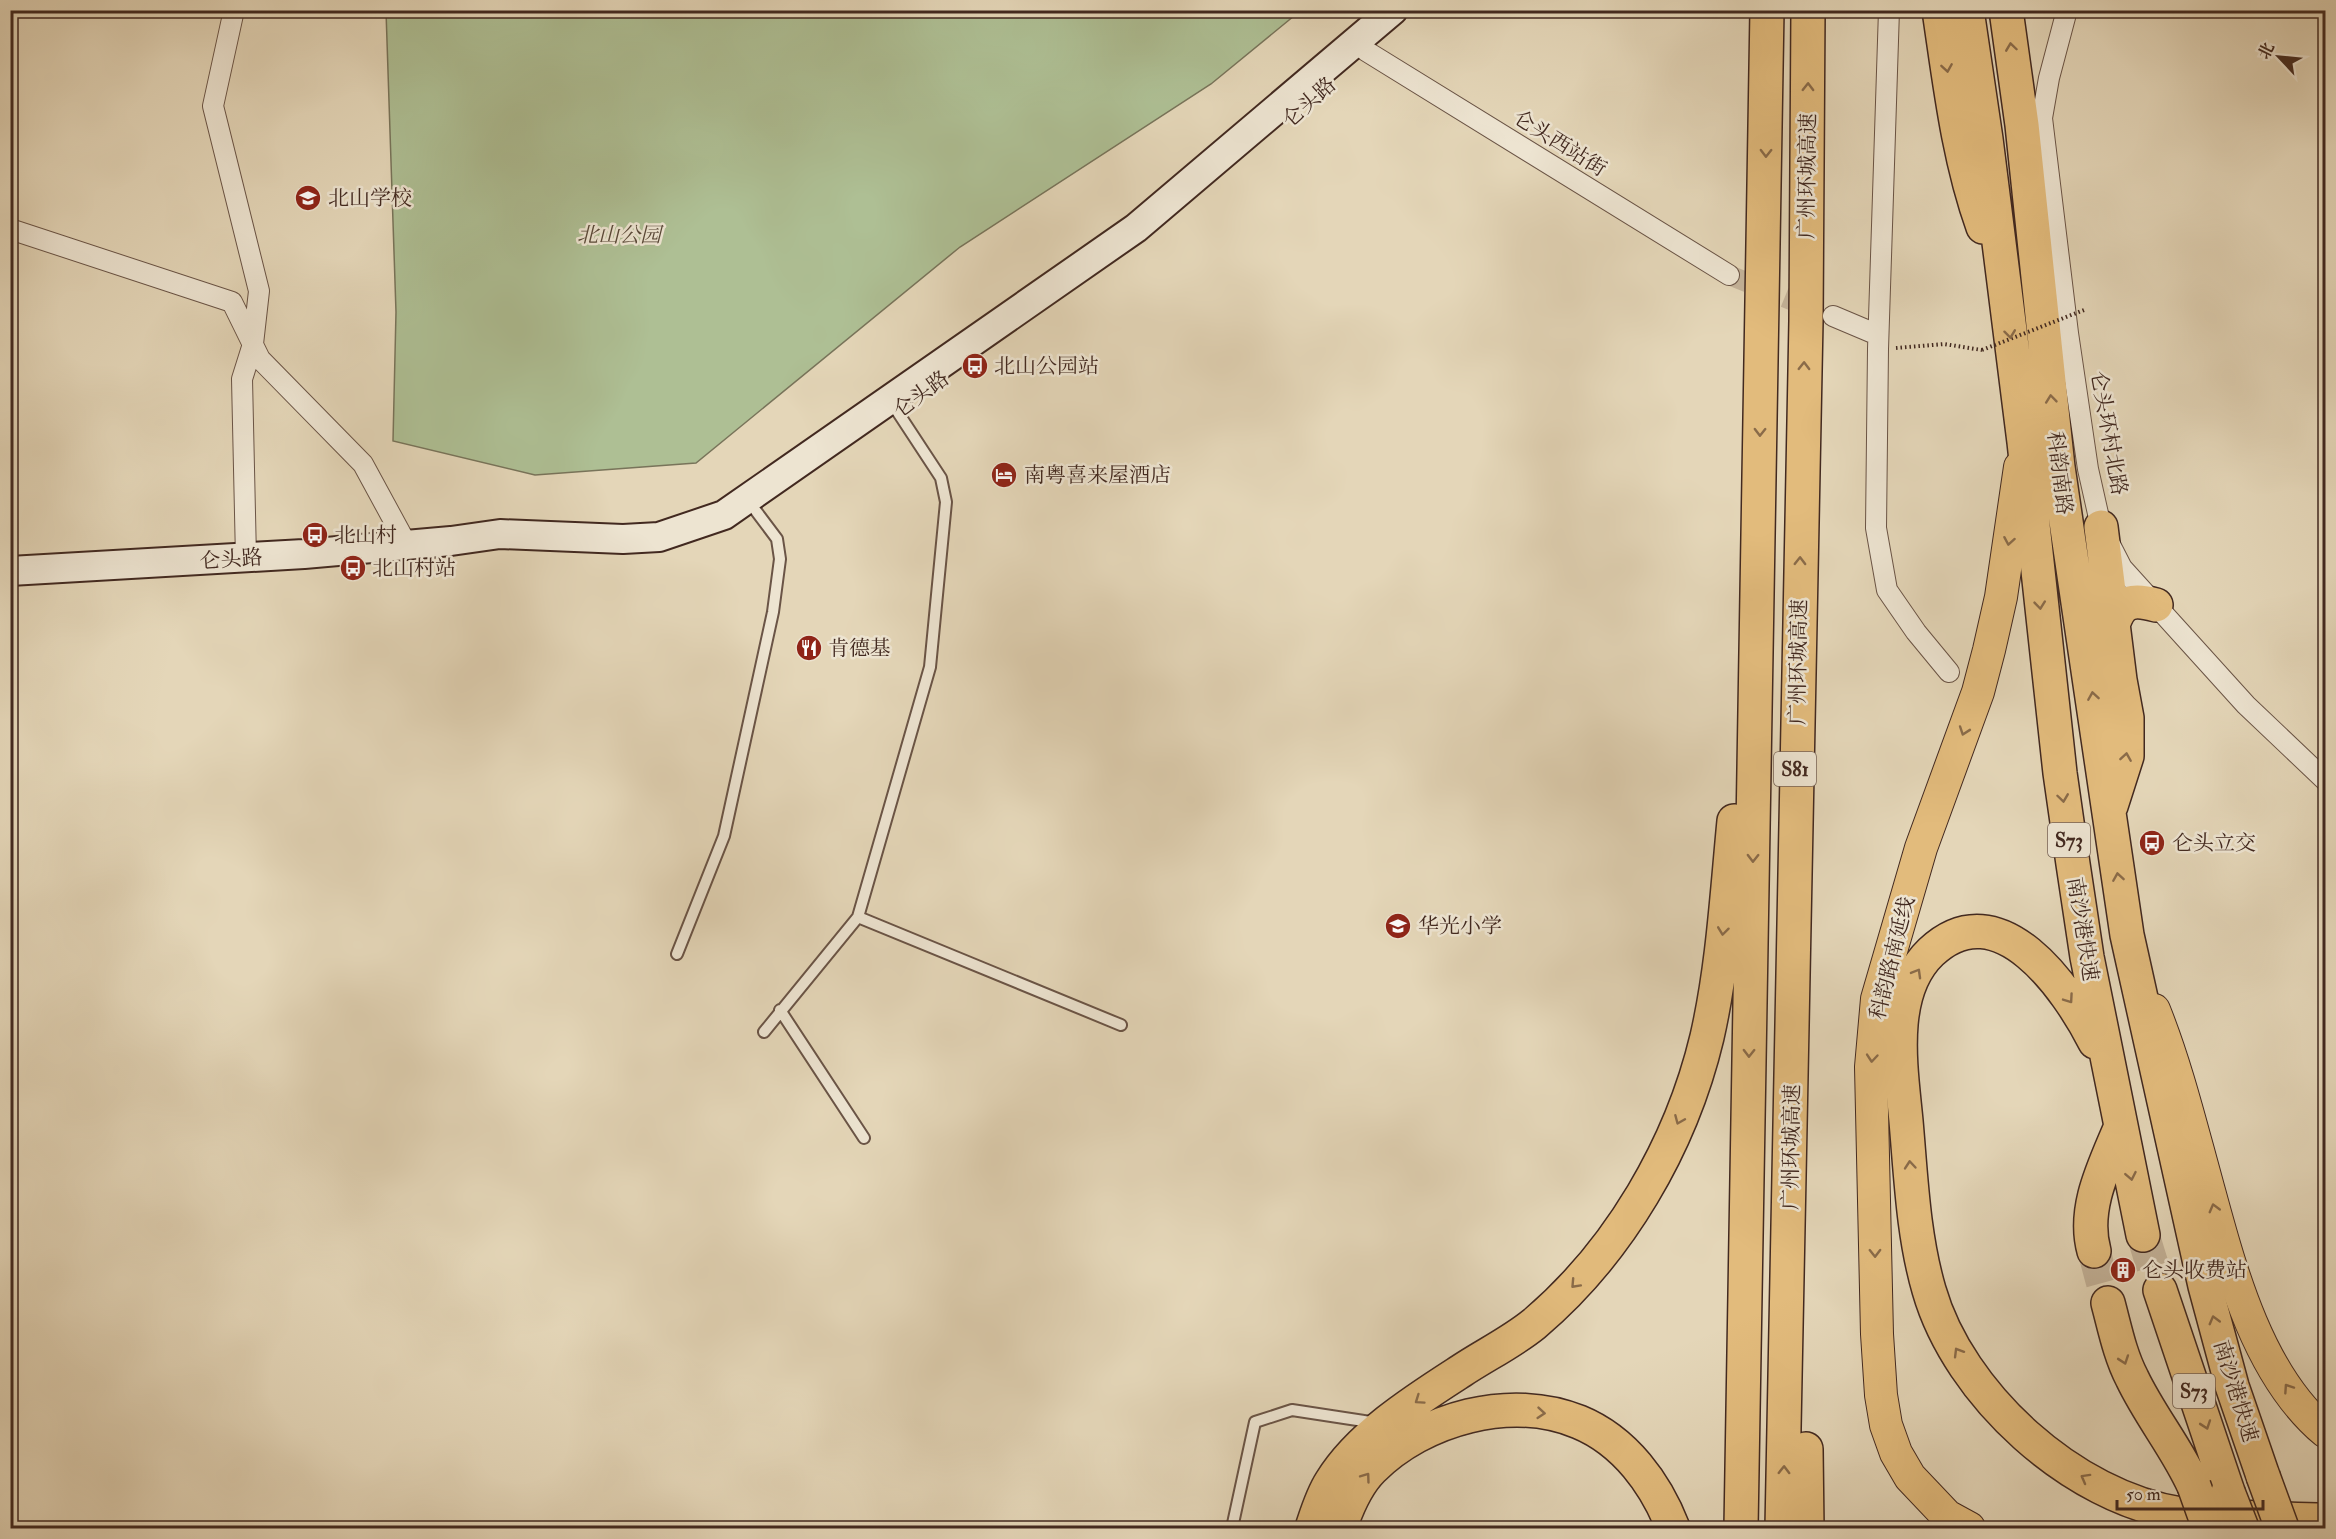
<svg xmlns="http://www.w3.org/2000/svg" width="2336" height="1539" font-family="'IM FELL Double Pica','Noto Serif SC',serif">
<rect width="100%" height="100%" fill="#e4d6b8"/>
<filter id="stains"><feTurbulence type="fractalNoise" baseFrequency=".00333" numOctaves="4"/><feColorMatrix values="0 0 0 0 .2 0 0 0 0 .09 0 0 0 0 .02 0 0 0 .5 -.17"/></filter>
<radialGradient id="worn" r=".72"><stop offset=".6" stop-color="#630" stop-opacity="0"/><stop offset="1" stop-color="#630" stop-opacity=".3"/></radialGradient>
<path fill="#aebf94" stroke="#78745a" stroke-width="1.5" d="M386,11V10L1300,11L1211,84L960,247L696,463L535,475L393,441L396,312Z"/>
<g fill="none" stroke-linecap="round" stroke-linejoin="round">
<path stroke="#c4b39a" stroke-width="20" stroke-dasharray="20 10" stroke-linecap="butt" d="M1729,275L1813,309"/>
<path stroke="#c4b39a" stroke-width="33" stroke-dasharray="33 16" stroke-linecap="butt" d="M2143,1235L2160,1290
M2094,1251L2108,1303"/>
<g stroke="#6a5446" stroke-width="14">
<path id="lane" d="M858,917L1121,1025
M677,954L724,836L773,612L780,559L777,539L756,511
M780,1010L864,1138
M764,1032L858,917L930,667L946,502L941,478L897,411
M1232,1528L1255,1422L1292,1410L1377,1423"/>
</g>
<g stroke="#6a5446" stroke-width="22">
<path id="street" d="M234,10L213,106L259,291L253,344L242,379L246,558
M1889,10L1878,349L1876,528L1887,590L1916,632L1949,672
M2067,10L2049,78L2042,118L2068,333L2088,469L2101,527L2122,568L2246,705L2326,781
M1366,51L1729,275
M10,229L232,302L260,359L363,464L407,545
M1833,316L1878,335"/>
</g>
<g stroke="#422920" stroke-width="32">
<path id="secondary" d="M10,571L304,554L451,541L500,534L623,539L659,537L724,515L1136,228L1393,10"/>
</g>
<g stroke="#422920" stroke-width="34">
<path id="primary" d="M2154,1010C2176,1065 2190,1122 2206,1180C2229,1264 2256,1374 2326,1432
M1969,1528L1947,1516L1910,1477L1896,1453L1886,1425L1881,1395L1877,1334L1871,1067L1877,999L1921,848L1978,692L1989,650L2001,597L2020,467"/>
</g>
<g stroke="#422920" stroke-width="36">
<path id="highway" d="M1939,10C1950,84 1958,157 1983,227
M1967,10L1986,139L2024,442L2060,773L2073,864L2087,957L2143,1235
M2006,10L2022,125L2058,467L2127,935L2205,1286L2232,1386L2263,1476
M2101,527L2120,680L2127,718V756L2111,806
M2114,622C2122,600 2134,599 2156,605
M2095,1042C2068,989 1999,888 1931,952C1888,993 1901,1068 1906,1121C1911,1177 1913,1235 1929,1290C1959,1395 2073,1498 2181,1514C2198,1517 2217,1516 2235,1517C2265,1518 2295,1520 2326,1520
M2094,1251C2082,1208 2105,1165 2121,1126
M2160,1290L2228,1492
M2108,1303C2115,1329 2120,1355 2132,1378C2150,1416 2177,1448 2194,1486
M1806,1449L1807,1528
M1312,1528C1317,1513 1322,1496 1331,1482C1360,1435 1416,1400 1461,1371C1485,1355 1512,1342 1534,1324C1619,1252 1681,1146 1707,1037C1723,967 1727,893 1734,821
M1340,1528C1347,1507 1356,1485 1372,1469C1423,1418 1511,1394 1579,1422C1625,1441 1656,1484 1673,1528
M1741,1528L1767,10
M1782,1528L1806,321L1808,10"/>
</g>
<path stroke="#422920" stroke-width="4" stroke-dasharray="1.5 3" stroke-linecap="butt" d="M1896,348L1944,344L1982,350"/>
<use href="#lane" stroke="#ede4d1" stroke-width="10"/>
<use href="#street" stroke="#ede4d1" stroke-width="20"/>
<use href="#secondary" stroke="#ede4d1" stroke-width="28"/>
<use href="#primary" stroke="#e2bb7c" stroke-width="32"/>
<use href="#highway" stroke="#e2bb7c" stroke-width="33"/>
<g stroke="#422920" stroke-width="36" stroke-linecap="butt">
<path id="highway-bridge" d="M2263,1476L2282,1528
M2194,1486L2209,1528
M2228,1492L2242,1528"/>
</g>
<path stroke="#422920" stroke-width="4" stroke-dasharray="1.5 3" stroke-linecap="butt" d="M1982,350L2084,310"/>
<use href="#highway-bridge" stroke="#e2bb7c" stroke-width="33"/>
</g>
<defs><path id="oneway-chevron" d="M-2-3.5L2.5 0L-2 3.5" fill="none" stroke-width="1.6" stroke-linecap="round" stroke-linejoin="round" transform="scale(1.5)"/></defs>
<g stroke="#8a6b49">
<use href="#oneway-chevron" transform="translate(2011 47) rotate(-98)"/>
<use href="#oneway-chevron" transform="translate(1947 68) rotate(81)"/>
<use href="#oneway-chevron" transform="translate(1808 87) rotate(-89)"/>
<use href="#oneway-chevron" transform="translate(1766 153) rotate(91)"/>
<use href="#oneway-chevron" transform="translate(2010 334) rotate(83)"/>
<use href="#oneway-chevron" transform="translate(1804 366) rotate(-89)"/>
<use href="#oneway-chevron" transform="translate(2051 399) rotate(-96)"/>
<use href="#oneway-chevron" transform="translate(1760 432) rotate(91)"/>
<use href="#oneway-chevron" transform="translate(2009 541) rotate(100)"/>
<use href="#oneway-chevron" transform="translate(1800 561) rotate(-89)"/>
<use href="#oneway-chevron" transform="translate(2040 605) rotate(84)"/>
<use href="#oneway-chevron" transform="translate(2093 696) rotate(-99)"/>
<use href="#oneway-chevron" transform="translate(1964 731) rotate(109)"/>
<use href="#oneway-chevron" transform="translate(2126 757) rotate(-81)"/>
<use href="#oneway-chevron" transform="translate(2063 798) rotate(82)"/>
<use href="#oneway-chevron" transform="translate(1753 858) rotate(91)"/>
<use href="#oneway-chevron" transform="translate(2118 877) rotate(-99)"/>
<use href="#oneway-chevron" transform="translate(1723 931) rotate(97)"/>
<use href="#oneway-chevron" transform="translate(1917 973) rotate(-60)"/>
<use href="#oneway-chevron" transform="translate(2069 999) rotate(55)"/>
<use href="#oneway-chevron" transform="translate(1749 1053) rotate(91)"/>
<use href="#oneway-chevron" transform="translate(1872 1058) rotate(95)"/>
<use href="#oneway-chevron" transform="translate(1679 1120) rotate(113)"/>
<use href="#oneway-chevron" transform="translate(1910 1165) rotate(-95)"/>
<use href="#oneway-chevron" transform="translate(2131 1176) rotate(79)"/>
<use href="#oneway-chevron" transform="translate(2214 1208) rotate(-105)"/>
<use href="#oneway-chevron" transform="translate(1875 1253) rotate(89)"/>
<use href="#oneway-chevron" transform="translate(1575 1284) rotate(133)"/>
<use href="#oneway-chevron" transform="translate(2214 1320) rotate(-105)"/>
<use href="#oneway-chevron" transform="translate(1958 1352) rotate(-121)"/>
<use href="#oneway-chevron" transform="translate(2124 1360) rotate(71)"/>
<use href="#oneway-chevron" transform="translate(2288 1388) rotate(-124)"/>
<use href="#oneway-chevron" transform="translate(1419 1400) rotate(145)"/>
<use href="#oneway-chevron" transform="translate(1541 1413) rotate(5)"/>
<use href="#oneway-chevron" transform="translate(2206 1425) rotate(71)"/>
<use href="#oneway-chevron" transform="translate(1784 1470) rotate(-89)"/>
<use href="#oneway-chevron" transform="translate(1366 1477) rotate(-54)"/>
<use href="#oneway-chevron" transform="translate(2085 1478) rotate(-151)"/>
</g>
<defs>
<g id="school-disc" transform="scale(1.35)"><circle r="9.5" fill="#8f2418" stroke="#ede4d1"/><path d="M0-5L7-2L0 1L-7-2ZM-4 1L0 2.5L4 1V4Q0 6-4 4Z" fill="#fff"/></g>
<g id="bus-disc" transform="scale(1.35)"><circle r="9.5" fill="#8f2418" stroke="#ede4d1"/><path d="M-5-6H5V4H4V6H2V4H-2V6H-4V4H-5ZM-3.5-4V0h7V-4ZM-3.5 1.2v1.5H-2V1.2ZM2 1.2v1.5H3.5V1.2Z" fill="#fff"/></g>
<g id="hotel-disc" transform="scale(1.35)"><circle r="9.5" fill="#8f2418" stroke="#ede4d1"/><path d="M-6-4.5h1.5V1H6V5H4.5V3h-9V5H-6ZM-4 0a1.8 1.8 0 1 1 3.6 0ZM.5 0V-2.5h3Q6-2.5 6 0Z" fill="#fff"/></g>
<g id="restaurant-disc" transform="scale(1.35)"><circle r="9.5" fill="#8f2418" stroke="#ede4d1"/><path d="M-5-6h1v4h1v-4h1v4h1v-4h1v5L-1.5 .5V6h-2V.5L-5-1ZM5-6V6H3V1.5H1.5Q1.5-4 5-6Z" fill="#fff"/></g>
<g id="building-disc" transform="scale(1.35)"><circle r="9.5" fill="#8f2418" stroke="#ede4d1"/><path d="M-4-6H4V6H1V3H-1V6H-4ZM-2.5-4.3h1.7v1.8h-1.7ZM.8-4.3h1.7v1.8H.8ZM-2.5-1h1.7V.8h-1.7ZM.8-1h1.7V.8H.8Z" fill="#fff"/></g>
</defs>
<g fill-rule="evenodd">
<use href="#school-disc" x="308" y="198"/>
<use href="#bus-disc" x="975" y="366"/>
<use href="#hotel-disc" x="1004" y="475"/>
<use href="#bus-disc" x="315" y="535"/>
<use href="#bus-disc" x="353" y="568"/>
<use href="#restaurant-disc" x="809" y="648"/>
<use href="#bus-disc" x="2152" y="843"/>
<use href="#school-disc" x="1398" y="926"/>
<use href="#building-disc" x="2123" y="1270"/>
</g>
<g text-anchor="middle" stroke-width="5" stroke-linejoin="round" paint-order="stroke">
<g fill="#ede4d1" stroke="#756155" stroke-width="1.5">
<rect x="1774" y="752" width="42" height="34" rx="4.5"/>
<rect x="2048" y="823" width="42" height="34" rx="4.5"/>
<rect x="2173" y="1374" width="42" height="34" rx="4.5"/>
</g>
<g font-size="20" font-weight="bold" fill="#422920">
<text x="1795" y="776">S81</text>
<text x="2069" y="847">S73</text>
<text x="2194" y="1398">S73</text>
</g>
<g font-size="21" fill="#422920" stroke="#ede4d1">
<text transform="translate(1309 102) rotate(-42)" y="7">仑头路</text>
<text transform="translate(1560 143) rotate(32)" y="7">仑头西站街</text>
<text transform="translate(1807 176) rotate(-89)" y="7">广州环城高速</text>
<text transform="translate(921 394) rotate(-36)" y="7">仑头路</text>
<text transform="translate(2109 433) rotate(80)" y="7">仑头环村北路</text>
<text transform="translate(2060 473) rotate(83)" y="7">科韵南路</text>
<text transform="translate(231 559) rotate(-4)" y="7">仑头路</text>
<text transform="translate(1798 662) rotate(-89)" y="7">广州环城高速</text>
<text transform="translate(2083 929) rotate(81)" y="7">南沙港快速</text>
<text transform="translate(1892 958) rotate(-76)" y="7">科韵路南延线</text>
<text transform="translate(1791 1147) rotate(-89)" y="7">广州环城高速</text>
<text transform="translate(2236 1391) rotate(73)" y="7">南沙港快速</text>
</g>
<g font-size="21" fill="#422920" stroke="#ede4d1" text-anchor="start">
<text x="328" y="205">北山学校</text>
<text x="994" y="373">北山公园站</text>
<text x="1024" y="482">南粤喜来屋酒店</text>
<text x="334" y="542">北山村</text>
<text x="372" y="575">北山村站</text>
<text x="828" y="655">肯德基</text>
<text x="2172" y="850">仑头立交</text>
<text x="1418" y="933">华光小学</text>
<text x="2142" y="1277">仑头收费站</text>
</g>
<g font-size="21" font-style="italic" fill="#584737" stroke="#ede4d1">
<text x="619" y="242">北山公园</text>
</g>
</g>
<rect width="2336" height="1539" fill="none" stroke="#e4d6b8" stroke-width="36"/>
<rect x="12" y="12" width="2312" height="1515" fill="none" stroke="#422920" stroke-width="3"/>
<rect x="18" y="18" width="2300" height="1503" fill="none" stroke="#422920" stroke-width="1.5"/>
<g transform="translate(2279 57) rotate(296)" stroke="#ede4d1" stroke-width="4.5" paint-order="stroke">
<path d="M0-4.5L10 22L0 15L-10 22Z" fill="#422920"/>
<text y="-9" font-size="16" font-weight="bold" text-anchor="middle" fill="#422920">北</text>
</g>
<path d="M2117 1500v9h146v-9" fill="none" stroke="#422920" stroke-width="3"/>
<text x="2126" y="1500" font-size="18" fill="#422920" stroke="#ede4d1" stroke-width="4.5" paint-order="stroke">50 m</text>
<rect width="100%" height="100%" filter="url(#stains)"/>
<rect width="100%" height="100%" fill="url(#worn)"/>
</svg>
